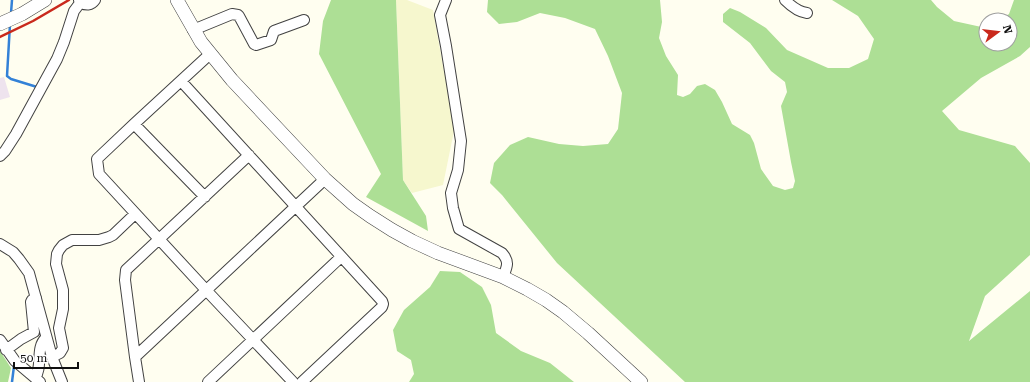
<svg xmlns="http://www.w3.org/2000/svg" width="1030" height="382" font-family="'Roboto Serif',serif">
<rect width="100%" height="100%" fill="#fffef0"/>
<path fill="#eee3ee" d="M4,77L10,97L0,100V78Z"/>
<path fill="#f6f7ce" d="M396,0H407L433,10L444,72L451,94L455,126L443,185L412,193L403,180Z"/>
<path fill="#addf95" d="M331,0H396L403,180L426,216L428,231L366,197L381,174L319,54L323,21Z
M488,0H660L662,22L659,38L666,56L678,75L677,95L683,97L690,94L697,86L705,84L715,90L722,102L732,124L750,135L754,143L761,169L773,186L785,190L793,188L795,181L791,162L781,106L787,92L785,82L771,71L750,43L723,22V14L730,8L740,12L766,28L787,50L828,68H849L868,59L874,39L858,16L832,0H931L937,7L954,21L986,28V44H1010V20H1000L1009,14L1014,0H1030V47L1020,56L981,78L942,111L959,130L1015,146L1030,163V255L985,296L969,341L1030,291V382H685L557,263L502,195L490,183L494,163L510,145L528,137L559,144L583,146L608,144L618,129L622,93L608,56L595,29L565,18L540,13L517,22L499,24L487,12Z
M440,271L460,272L482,287L491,305L496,333L521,351L550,363L574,382H409L414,374L411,360L397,351L393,330L404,310L430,287Z
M0,351L11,368L8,382H0Z"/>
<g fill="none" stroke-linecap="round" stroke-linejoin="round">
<path stroke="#3381d7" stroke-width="2.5" d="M11,13L12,0
M10,24L7,76L11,79L37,87V88
M12,382L14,366L13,365"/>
<g stroke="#424242" stroke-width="12">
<path id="minor" d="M446,0L440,15L446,46L461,141L458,170L451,193L453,208L459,229L502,253C510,262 507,267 503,277
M785,0C791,6 799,12 807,13
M80,3C86,5 91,6 95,0
M193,30L232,14L238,15L239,16L254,44L256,45L271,40L274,31L304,20
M210,54L134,124L97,159L99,174L206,290L293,382
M181,81L382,301L383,304L382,307L302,382
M134,124L205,197
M0,156L5,151L16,134L57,59L64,42L74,11L80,3L79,0
M0,244L13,252L19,259L29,273L52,357L62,382
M0,340L15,361L40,382
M6,350L21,339L34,332L31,302L32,300L36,298
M52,357L60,353L63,348L59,328L63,309V290L56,264L57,254L59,250L63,245L72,240H99L109,237L113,235L135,214
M135,357L125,280L126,270L249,155
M35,378C43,367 35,347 46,338
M139,382L135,357L325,179
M208,382L341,257"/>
</g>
<g stroke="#424242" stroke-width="14">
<path id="tertiary" d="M177,0L201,42L232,80L325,179L353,204L370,216L392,230L412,241L438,253L503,277L527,289L546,300L563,312L588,333L641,382
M0,24L22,14L45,0"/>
</g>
<use href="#minor" stroke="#fff" stroke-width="10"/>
<use href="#tertiary" stroke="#fff" stroke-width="13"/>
<path stroke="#c9291c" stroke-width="2.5" d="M0,37L33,21L69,0"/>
</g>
<g transform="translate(998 32) rotate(75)"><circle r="19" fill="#ffffff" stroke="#9f9f9f"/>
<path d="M0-3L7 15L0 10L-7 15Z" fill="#c9291c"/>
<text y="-6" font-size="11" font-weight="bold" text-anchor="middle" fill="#0f0f0f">N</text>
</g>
<path d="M14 362v6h64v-6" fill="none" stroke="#0f0f0f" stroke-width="2"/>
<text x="20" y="362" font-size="12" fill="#0f0f0f" stroke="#ffffff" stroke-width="3" paint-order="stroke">50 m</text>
</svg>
